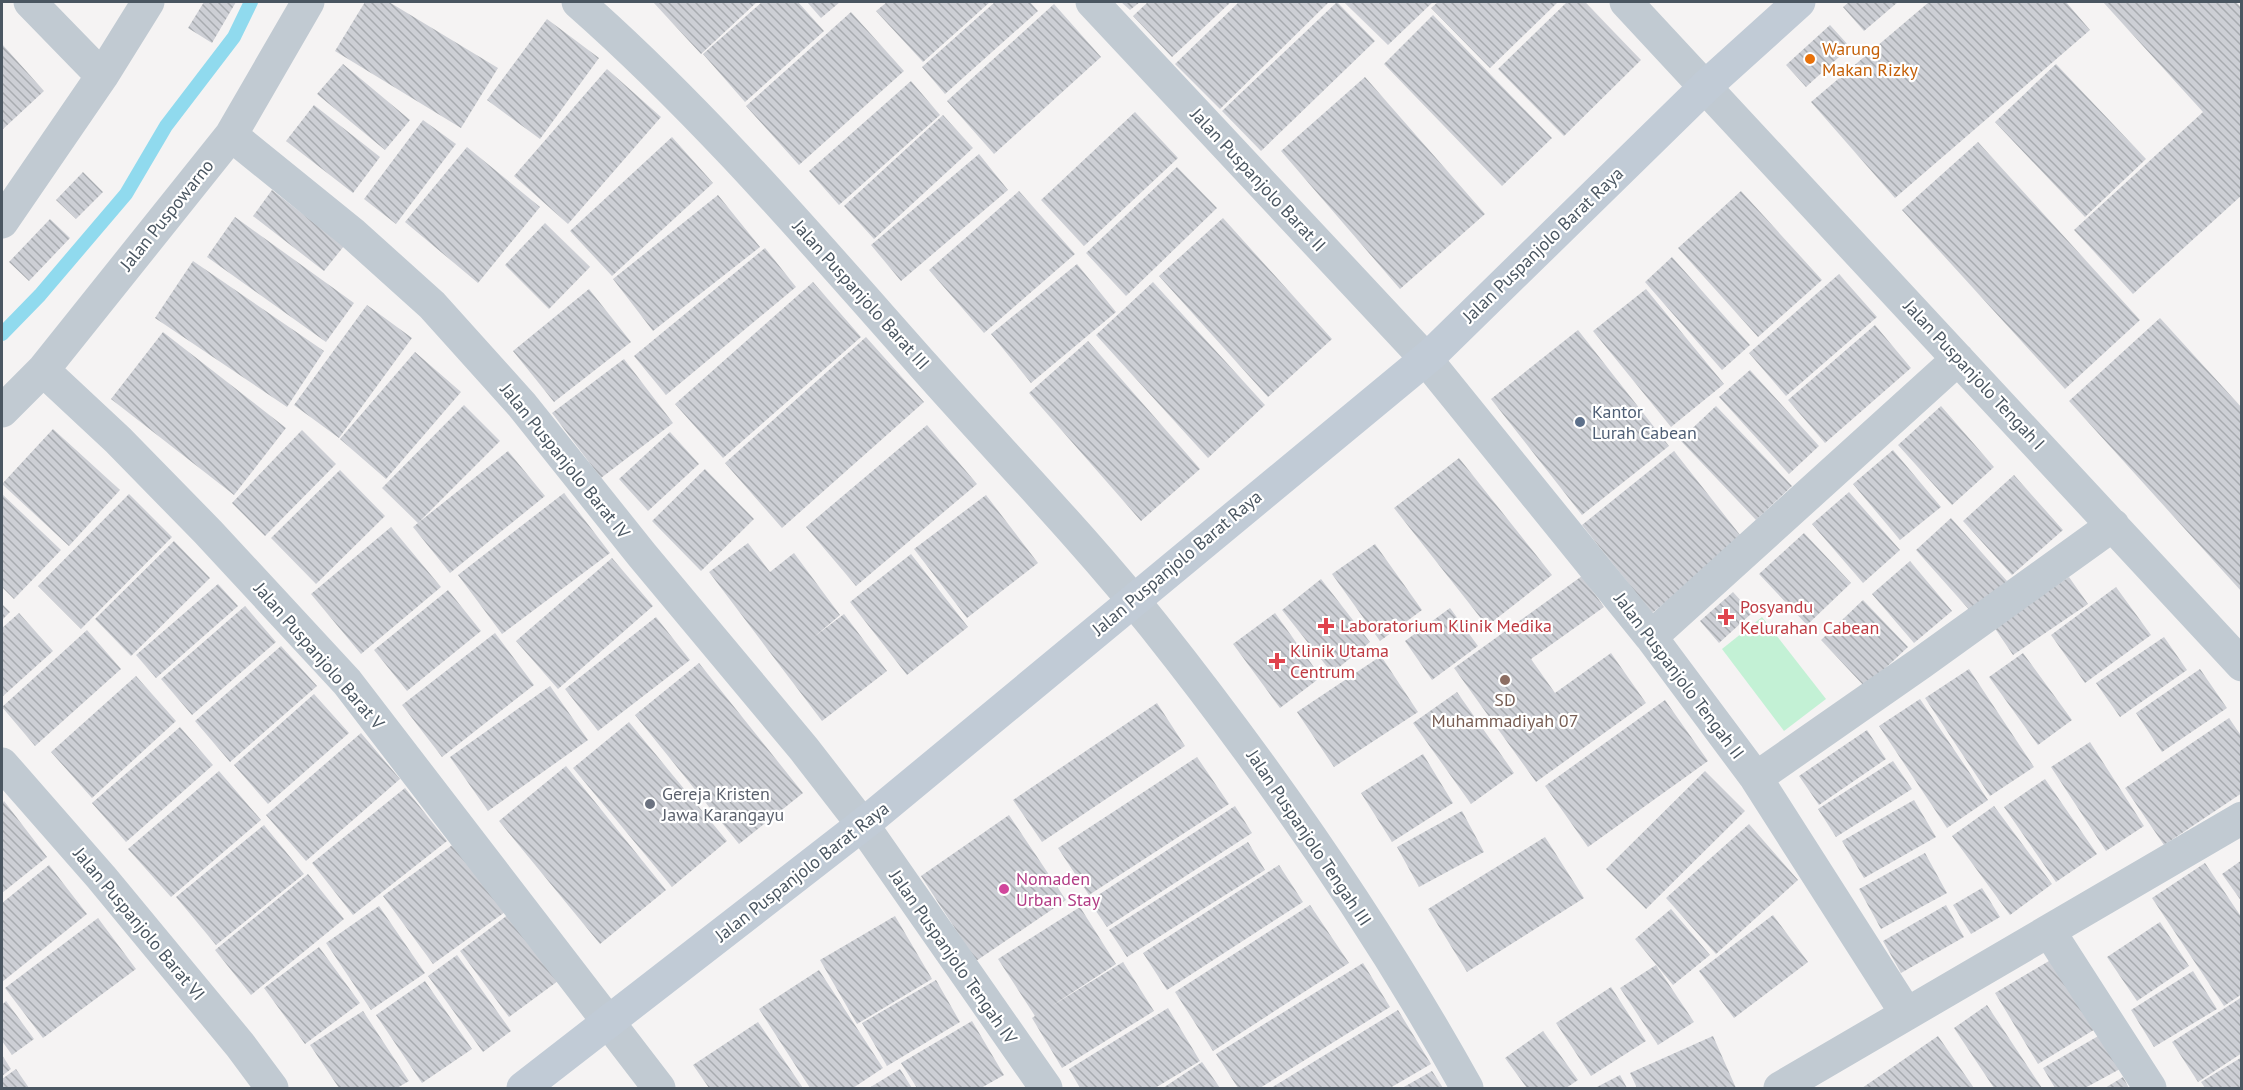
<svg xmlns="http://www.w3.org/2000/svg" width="2243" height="1090" font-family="'PT Sans',sans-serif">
<defs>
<pattern id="building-back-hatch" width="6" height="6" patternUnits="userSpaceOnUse" patternTransform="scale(1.5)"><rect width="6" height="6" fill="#cdcfd5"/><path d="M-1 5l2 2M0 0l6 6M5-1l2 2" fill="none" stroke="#a8abb0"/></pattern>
</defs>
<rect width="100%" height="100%" fill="#f5f3f3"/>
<path fill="#c3f1d5" d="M1762,617L1826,699L1784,731L1722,649Z"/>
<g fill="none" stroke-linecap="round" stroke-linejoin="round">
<path stroke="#90daee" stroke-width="14" d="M2,334L40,295L126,194L166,126L234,37L251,2"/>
</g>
<path fill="url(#building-back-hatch)" d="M204,2H236L212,43L188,28Z
M365,2H389L498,68L461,128L335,51Z
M653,2H757L701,54Z
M762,2H798L824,31L745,102L703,54Z
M807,2H840L821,18Z
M887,2H990L923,62L876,11Z
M995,2H1030L1038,11L945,94L922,67Z
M1121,2H1140L1130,10Z
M1148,2H1231L1172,57L1133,16Z
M1239,2H1329L1220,109L1175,64Z
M1337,2L1375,41L1261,151L1222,111Z
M1344,2H1433L1388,45Z
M1438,2H1558L1490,68L1431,8Z
M1567,2H1585L1641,60L1564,136L1498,69Z
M1849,2H1898L1864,31L1843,7Z
M1929,2H2066L2090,30L1895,198L1811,102Z
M2103,2H2236L2242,8V195L2133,294L2074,230L2203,112Z
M1054,4L1101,57L994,154L947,101Z
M851,12L904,71L799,165L746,106Z
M1433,15L1552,138L1502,186L1384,64Z
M547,19L599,58L540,139L487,100Z
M1830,25L1850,47L1806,87L1786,65Z
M2,44L44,91L2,130Z
M343,64L410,120L385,150L317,94Z
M2056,64L2146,159L2085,217L1995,122Z
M607,69L661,117L568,224L514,176Z
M1365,77L1485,214L1400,289L1281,151Z
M911,81L940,115L839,205L809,171Z
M314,105L380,157L353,193L286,141Z
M1135,112L1178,158L1084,246L1041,200Z
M943,115L973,148L874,239L844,206Z
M423,120L456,144L396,224L364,199Z
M672,137L713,183L612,276L570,231Z
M1978,142L2140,320L2065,389L1902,210Z
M467,147L540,207L478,283L405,222Z
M979,154L1008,190L901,281L871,245Z
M1177,167L1217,208L1126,296L1086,253Z
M83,172L103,192L76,219L56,200Z
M272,190L344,246L324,271L253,216Z
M1019,191L1075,254L984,333L929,270Z
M1741,191L1822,280L1758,337L1678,248Z
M718,195L760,247L653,331L613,279Z
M235,217L354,303L326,342L207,257Z
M1223,218L1332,339L1268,397L1159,276Z
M50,219L70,238L29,281L9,262Z
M545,223L590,267L549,309L505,265Z
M765,248L796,287L666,395L634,356Z
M1672,257L1750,345L1722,370L1645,282Z
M193,261L324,351L287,407L155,318Z
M1077,264L1116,312L1031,383L991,334Z
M1839,274L1877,317L1786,396L1749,353Z
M813,282L861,337L723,458L675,404Z
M1153,282L1265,405L1208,458L1096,335Z
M589,289L631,342L554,402L513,351Z
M1646,289L1724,384L1671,427L1593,331Z
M367,305L412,338L339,438L294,405Z
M2160,318L2242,408V592L2069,401Z
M1875,325L1911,368L1825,443L1788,400Z
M1578,330L1669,446L1582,515L1491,399Z
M163,332L286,428L234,495L111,399Z
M866,337L924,402L782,528L725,463Z
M1088,341L1200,469L1141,521L1029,393Z
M415,352L461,392L386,479L340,439Z
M624,359L673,423L601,478L552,413Z
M1750,370L1819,446L1789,474L1719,397Z
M464,405L500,441L418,523L382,488Z
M1716,406L1792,486L1756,520L1680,440Z
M1941,406L1994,467L1952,505L1898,445Z
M927,425L977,484L856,586L806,527Z
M53,429L120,490L69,546L2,484Z
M302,430L336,464L265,536L232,503Z
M670,432L699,464L648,511L619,479Z
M1893,450L1941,507L1900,540L1853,484Z
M508,451L545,496L450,573L413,527Z
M1674,451L1744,540L1652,613L1582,525Z
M1459,458L1552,575L1487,626L1394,508Z
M705,469L754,519L701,571L652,521Z
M340,470L385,516L316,584L271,538Z
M2014,475L2063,530L2012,575L1963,521Z
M1849,492L1900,550L1863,583L1812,524Z
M564,493L610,553L502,634L458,575Z
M2,494L61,550L14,599L2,587Z
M129,494L172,537L81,629L38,586Z
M986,495L1038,563L967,618L914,549Z
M1951,518L2007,581L1972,613L1916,550Z
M391,527L441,587L361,654L311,594Z
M1804,533L1851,583L1807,625L1759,574Z
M174,541L210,578L131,656L95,619Z
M748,543L770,572L794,553L840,615L814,637L844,614L887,671L822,721L709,572Z
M1375,544L1422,610L1380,641L1332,574Z
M911,554L968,627L907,675L850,602Z
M612,558L653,606L558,689L516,641Z
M1910,561L1952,611L1914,643L1872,594Z
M1582,576L1604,607L1531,659L1555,693L1611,653L1646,703L1536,782L1454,668Z
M2069,577L2088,604L2013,655L1994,627Z
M1321,579L1370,642L1332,673L1282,610Z
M218,584L238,606L156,678L136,655Z
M2116,587L2151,635L2085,683L2051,635Z
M448,590L481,631L407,691L374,650Z
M1733,592L1752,613L1719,643L1700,621Z
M1863,600L1908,647L1865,687L1821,640Z
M2,604L10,612L2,620Z
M245,606L276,642L192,715L161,679Z
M1450,608L1478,646L1432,680L1405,641Z
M19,613L53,651L2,697V628Z
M1275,613L1321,677L1280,708L1233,644Z
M656,617L690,660L598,731L565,689Z
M87,630L121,669L35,746L2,707Z
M495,633L534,685L442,757L402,705Z
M2164,637L2187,670L2120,717L2096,683Z
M281,646L317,686L230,762L195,721Z
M2023,653L2072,720L2038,745L1989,677Z
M1381,656L1418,712L1334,767L1297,712Z
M699,663L803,793L739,844L635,715Z
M1969,669L2034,767L1990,796L1925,698Z
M2200,669L2227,708L2162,752L2136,713Z
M136,676L176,721L92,798L51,752Z
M550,686L588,740L488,811L450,757Z
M1457,692L1514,773L1471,804L1413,723Z
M314,694L349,733L268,804L234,765Z
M1920,699L1988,800L1947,828L1879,726Z
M1665,700L1708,761L1588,847L1545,786Z
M1157,703L1185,746L1042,842L1013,800Z
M2229,718L2242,737V793L2164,845L2125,788Z
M629,722L727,841L672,887L573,768Z
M180,727L213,765L126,842L92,803Z
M1867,730L1886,759L1819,805L1799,776Z
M361,733L400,779L306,861L266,815Z
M2090,742L2144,826L2106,851L2051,767Z
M1423,754L1453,803L1392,842L1361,793Z
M1197,757L1229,804L1089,895L1058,848Z
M1893,761L1912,789L1836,837L1818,809Z
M566,766L666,890L600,944L499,821Z
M219,771L261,820L171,897L128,849Z
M1705,771L1745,811L1646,909L1606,869Z
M2045,779L2097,854L2056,882L2004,807Z
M405,788L447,841L353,915L312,863Z
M1914,800L1936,837L1864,878L1842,841Z
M4,801L47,857L2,893V804Z
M1235,806L1252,833L1107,927L1089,901Z
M1994,806L2052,884L2010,915L1952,836Z
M1462,811L1484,852L1419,887L1397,847Z
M1009,815L1066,900L976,961L921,876Z
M1749,824L1798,880L1716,954L1666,898Z
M264,825L304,874L216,945L176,897Z
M1545,837L1584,898L1467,972L1428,909Z
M1248,842L1265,870L1127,957L1109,930Z
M455,843L505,912L433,964L383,896Z
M1925,853L1947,893L1881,929L1859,889Z
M2242,860V902L2222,874Z
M2205,863L2242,918V994L2224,1006L2152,898Z
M49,865L87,914L2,982V903Z
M1279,865L1303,902L1167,990L1143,953Z
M308,874L344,919L251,995L215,950Z
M1982,888L2000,917L1971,934L1953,905Z
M1310,905L1349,963L1213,1051L1175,992Z
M1946,905L1964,937L1901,973L1883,941Z
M379,906L425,973L371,1010L326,943Z
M1080,907L1116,964L1050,1007L1123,962L1154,1011L1062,1068L1032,1018L1035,1016L998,959Z
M1671,909L1710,955L1673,985L1635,939Z
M509,914L558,981L509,1017L460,951Z
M1773,915L1808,962L1734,1018L1699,971Z
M895,916L932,979L857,1024L820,960Z
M98,918L136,969L43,1038L5,988Z
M2160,922L2189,966L2137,1001L2107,957Z
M319,947L360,1003L305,1044L264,988Z
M457,955L511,1031L483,1052L428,976Z
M2054,958L2097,1028L2038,1064L1995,993Z
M1363,963L1390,1007L1260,1088H1238L1216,1054Z
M1656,965L1694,1022L1658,1045L1620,988Z
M819,970L883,1068L853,1088H810L759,1009Z
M2193,971L2217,1009L2154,1047L2131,1010Z
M936,980L960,1022L887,1066L862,1023Z
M425,981L472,1049L422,1083L376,1015Z
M1611,987L1646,1041L1591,1076L1556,1023Z
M2242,997V1053L2198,1082L2172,1042Z
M6,1001L34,1039L12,1055L2,1041V1005Z
M1987,1005L2042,1088H1994L1954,1028Z
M1168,1008L1200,1061L1155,1088H1080L1069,1069Z
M1398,1010L1431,1064L1390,1088H1271Z
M363,1011L409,1081L397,1088H339L310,1045Z
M972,1021L1004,1075L981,1088H917L901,1063Z
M758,1022L803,1088H709L693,1065Z
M1543,1031L1578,1080L1566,1088H1527L1505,1058Z
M2100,1035L2120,1069L2085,1088H2055L2043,1068Z
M1713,1036L1736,1088H1637L1630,1073Z
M1938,1036L1974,1088H1862Z
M2,1055L11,1069L2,1076Z
M2242,1057V1088H2205L2201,1082Z
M1202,1062L1220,1088H1163Z
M16,1069L29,1088H2V1079Z
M900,1069L912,1088H869Z
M1432,1071L1443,1088H1402Z
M1620,1075L1627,1088H1595Z
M2123,1077L2129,1088H2105Z"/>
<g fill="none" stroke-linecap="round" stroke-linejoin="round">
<path stroke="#c1cad2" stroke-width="33" d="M30,2L102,76
M578,2C704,113 813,241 924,366C1000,452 1082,536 1154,626C1269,771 1377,926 1467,1088
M1092,2L1425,358L1651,637L1756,778L1906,1013
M1626,2L2242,665
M231,135L352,233L432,305L522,405L642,555L804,749L862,824L1046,1088
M2,222L102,76L148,2
M43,370L118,440L208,532L347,682L659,1088
M2,411L43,370L231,135L308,2
M1651,637L1958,359
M2,764L101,877L240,1045L272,1088
M1756,778L1921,663L2113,525
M2049,931L2150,1088
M1780,1088L2242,818"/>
<path stroke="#c1cbd6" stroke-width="33" d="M523,1088L871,818L1433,353L1706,86L1799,2"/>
</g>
<circle fill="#e8710a" stroke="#fff" stroke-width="2" cx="1810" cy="59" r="6"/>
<circle fill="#5c6f8a" stroke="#fff" stroke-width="2" cx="1580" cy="422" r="6"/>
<g fill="#e0444e" stroke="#fff" stroke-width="2">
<path d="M1723 608h6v6h6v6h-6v6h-6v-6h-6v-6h6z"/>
<path d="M1323 617h6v6h6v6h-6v6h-6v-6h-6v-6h6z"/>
<path d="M1274 652h6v6h6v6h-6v6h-6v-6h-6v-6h6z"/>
</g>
<circle fill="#8d6e63" stroke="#fff" stroke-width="2" cx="1505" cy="680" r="6"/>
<circle fill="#6b7280" stroke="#fff" stroke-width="2" cx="650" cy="804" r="6"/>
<circle fill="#d1479c" stroke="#fff" stroke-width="2" cx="1004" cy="889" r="6"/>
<g text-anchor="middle" stroke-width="4.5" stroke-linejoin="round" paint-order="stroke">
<g font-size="18" fill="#c56008" stroke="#fff" text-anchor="start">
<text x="1822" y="55">Warung<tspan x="1822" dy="21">Makan Rizky</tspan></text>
</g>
<g font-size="18" fill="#4a5661" stroke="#fff">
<text transform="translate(1258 180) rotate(47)" y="6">Jalan Puspanjolo Barat II</text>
<text transform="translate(167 215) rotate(-51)" y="6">Jalan Puspowarno</text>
<text transform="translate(1543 245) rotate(-44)" y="6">Jalan Puspanjolo Barat Raya</text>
<text transform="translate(861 295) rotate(48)" y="6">Jalan Puspanjolo Barat III</text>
<text transform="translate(1974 375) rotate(47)" y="6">Jalan Puspanjolo Tengah I</text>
<text transform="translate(565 461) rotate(51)" y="6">Jalan Puspanjolo Barat IV</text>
<text transform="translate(1177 563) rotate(-40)" y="6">Jalan Puspanjolo Barat Raya</text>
<text transform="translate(319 656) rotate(49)" y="6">Jalan Puspanjolo Barat V</text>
<text transform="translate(1679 676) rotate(53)" y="6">Jalan Puspanjolo Tengah II</text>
<text transform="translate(1309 838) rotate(56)" y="6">Jalan Puspanjolo Tengah III</text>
<text transform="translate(802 872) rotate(-38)" y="6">Jalan Puspanjolo Barat Raya</text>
<text transform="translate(139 924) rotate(50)" y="6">Jalan Puspanjolo Barat VI</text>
<text transform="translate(953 957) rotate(55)" y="6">Jalan Puspanjolo Tengah IV</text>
</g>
<g font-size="18" fill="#4e5e75" stroke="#fff" text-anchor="start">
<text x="1592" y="418">Kantor<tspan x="1592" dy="21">Lurah Cabean</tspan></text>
</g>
<g font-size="18" fill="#be3a42" stroke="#fff" text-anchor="start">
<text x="1740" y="613">Posyandu<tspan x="1740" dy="21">Kelurahan Cabean</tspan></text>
<text x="1340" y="632">Laboratorium Klinik Medika</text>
<text x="1290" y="657">Klinik Utama<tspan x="1290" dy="21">Centrum</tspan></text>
</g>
<g font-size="18" fill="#785e54" stroke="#fff">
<text x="1505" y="706">SD<tspan x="1505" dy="21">Muhammadiyah 07</tspan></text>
</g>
<g font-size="18" fill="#5b616d" stroke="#fff" text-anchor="start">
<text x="662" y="800">Gereja Kristen<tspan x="662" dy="21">Jawa Karangayu</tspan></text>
</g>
<g font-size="18" fill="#b23c85" stroke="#fff" text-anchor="start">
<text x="1016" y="885">Nomaden<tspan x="1016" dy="21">Urban Stay</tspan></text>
</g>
</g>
<rect width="2243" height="1090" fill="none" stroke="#4a5661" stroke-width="6"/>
</svg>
